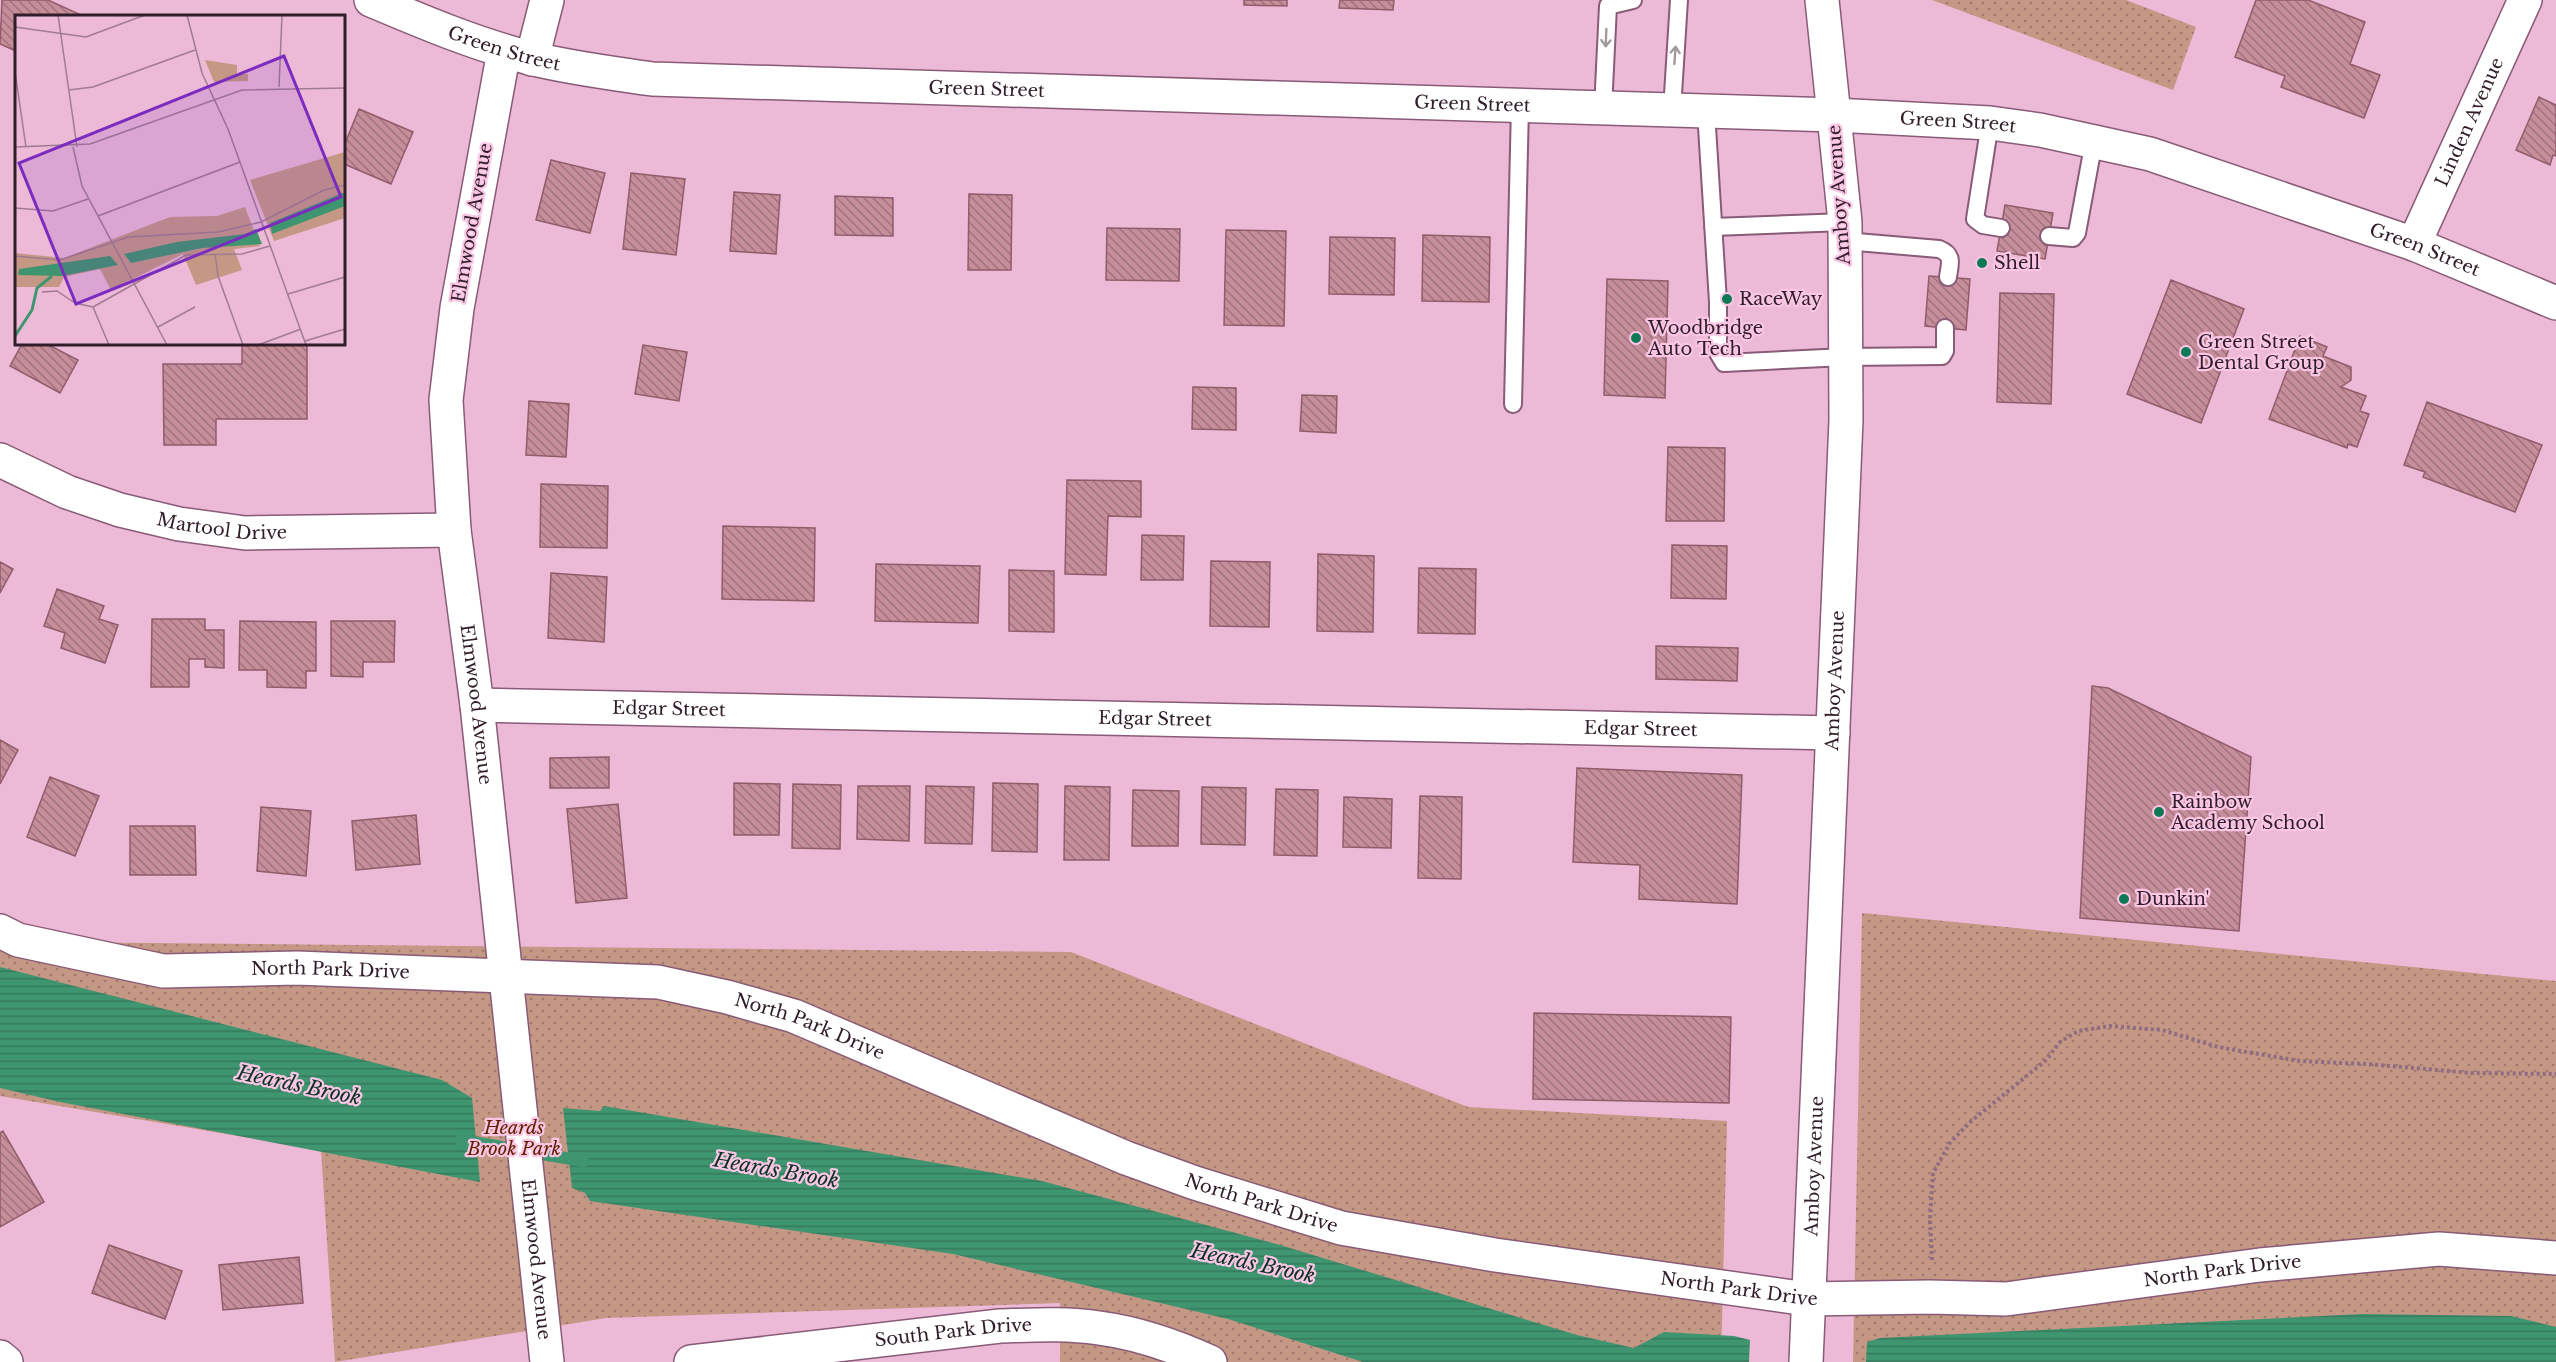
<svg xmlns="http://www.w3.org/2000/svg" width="2556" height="1362" font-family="'Libre Baskerville',serif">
<defs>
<pattern id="grass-dots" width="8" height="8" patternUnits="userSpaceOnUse" patternTransform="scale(1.5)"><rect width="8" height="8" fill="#c59785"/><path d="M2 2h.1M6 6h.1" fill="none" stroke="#a07b6d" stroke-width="1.8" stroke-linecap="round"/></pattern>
<pattern id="water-rules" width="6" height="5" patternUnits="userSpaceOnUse" patternTransform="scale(1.5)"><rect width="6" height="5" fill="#3f9570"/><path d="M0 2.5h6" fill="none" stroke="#35795c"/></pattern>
<pattern id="building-back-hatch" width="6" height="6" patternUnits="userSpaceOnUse" patternTransform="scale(1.5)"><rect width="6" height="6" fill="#c68e9b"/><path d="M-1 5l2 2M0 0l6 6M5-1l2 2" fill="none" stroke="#a1737e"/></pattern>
</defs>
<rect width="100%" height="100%" fill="#ecb9d7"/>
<path fill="url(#grass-dots)" d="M1932,0H2126L2196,27L2173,90Z
M1862,913L2556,981V1362H1853Z
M0,917L47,942L1071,952L1468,1107L1727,1121L1721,1362H1060V1303L606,1318L335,1362L321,1150L0,1096Z"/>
<path fill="url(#water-rules)" d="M0,967L442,1080L472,1098L480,1182L60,1102L0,1088Z
M604,1106L1042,1181L1280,1245L1577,1335L1634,1348L1664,1332L1734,1336L1750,1340L1749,1362H1363L1228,1319L953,1254L590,1201L585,1193L572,1188L563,1108L600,1111Z
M2362,1314L2511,1316L2556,1327V1362H1866L1867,1342L1880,1338Z"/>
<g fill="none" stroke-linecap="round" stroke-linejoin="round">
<path stroke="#3f9570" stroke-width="12" d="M461,1140L583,1161"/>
</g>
<path fill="url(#building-back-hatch)" stroke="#905c69" stroke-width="1.5" d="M2,0H48L79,14L78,16H16V51L0,44Z
M1244,0H1287V6L1244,5Z
M1340,0H1394L1393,10L1339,8Z
M2256,0H2308L2365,22L2350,64L2380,75L2364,118L2281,87L2285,76L2235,57Z
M2539,97L2556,105V156L2553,155L2550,165L2516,150Z
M359,109L413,132L391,184L344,164V146Z
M551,160L605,173L590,233L536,220Z
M631,173L685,179L676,255L623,249Z
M734,192L780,195L776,254L730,251Z
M969,194L1012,195L1011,270H968Z
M835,196L893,198V236L835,235Z
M2005,205L2053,213L2045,259L1997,251Z
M1107,228L1180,229L1179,281L1106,280Z
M1226,230L1286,231L1284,326L1224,325Z
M1423,235L1490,237L1489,302L1422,301Z
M1330,237L1395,238L1394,295L1329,294Z
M1929,276L1970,279L1966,330L1925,326Z
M1607,279L1668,281L1665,398L1604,395Z
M2171,280L2244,309L2201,423L2127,394Z
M2000,293L2054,294L2051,404L1997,402Z
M2300,336L2327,347L2323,356L2351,367V380L2341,387L2366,396L2360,411L2369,414L2357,447L2348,444L2347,448L2269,419Z
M22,344H47L78,360L60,393L10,366Z
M242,344H307V419H216V445H164L163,364H242Z
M643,345L687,352L679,401L635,394Z
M1193,387L1236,388V430L1192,429Z
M1302,395L1337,396L1336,433L1300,431Z
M529,401L569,404L566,457L526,455Z
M2427,402L2542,445L2515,512L2423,477L2425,472L2404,465Z
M1668,447L1725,448L1724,521H1666Z
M1067,480L1141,481V517L1108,516L1106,575L1065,574Z
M541,484L608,486L607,548L540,547Z
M723,526L815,528L814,601L722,599Z
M1142,535L1184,536L1183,580H1141Z
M1672,545L1727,546L1726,599L1671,598Z
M1318,554L1374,556L1373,632L1317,631Z
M1211,561L1270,562L1269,627L1210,626Z
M0,562L13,569L0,593Z
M876,564L980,566L978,623L875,621Z
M1419,568L1476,569L1475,634L1418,633Z
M1009,570L1054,571V632L1009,631Z
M551,573L607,577L604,642L548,638Z
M57,589L104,606L99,619L118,625L105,663L61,648L65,633L44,626Z
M152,619H205V630H224V668L205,667V659H189V687H151Z
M240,621L316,622V671H306V688L267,687V670H239Z
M331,621H395L394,662H363V677L331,676Z
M1656,646L1738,648L1737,681L1656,679Z
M2092,686L2108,688L2251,757L2239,931L2080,918Z
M0,740L18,750L0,784Z
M609,757V788H550V758Z
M1577,768L1742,775L1737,904L1639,899L1640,865L1573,862Z
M50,777L99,796L75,856L27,837Z
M734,783L780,784L779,835H734Z
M993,783L1038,784L1037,852L992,851Z
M793,784L841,785L840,849L792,848Z
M858,786H910L909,841L857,839Z
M926,786L974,787L972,844L925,843Z
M1065,786L1110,787L1109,860H1064Z
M1202,787L1246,788L1245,845L1201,844Z
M1276,789L1318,790L1317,856L1274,855Z
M1133,790L1179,791L1178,846H1132Z
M1420,796L1462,797L1461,879L1418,878Z
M1344,797L1392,799L1391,848L1343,847Z
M618,804L627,898L576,903L567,809Z
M261,807L311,811L306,876L257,871Z
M416,815L420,864L356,870L352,821Z
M130,826H195L196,875H130Z
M1534,1013L1731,1017L1729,1103L1533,1099Z
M3,1131L44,1202L0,1227V1133Z
M109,1245L182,1271L165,1319L92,1293Z
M299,1257L303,1303L223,1310L219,1265Z"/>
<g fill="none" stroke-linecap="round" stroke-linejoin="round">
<g stroke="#885b76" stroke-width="20">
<path id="lane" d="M1603,109L1608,6L1633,0
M1672,110L1679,0
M1706,111L1718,302V353L1724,363L1845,357L1942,356L1945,351V328
M1990,123L1975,219L1983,225L2001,228
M1713,227L1845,222
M2049,236L2073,238L2077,233L2094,141
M1845,241L1939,249C1954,255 1950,263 1948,277
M1513,404L1520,106"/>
</g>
<g stroke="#885b76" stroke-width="36">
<g id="street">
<path id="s1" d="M504,51L457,308L446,400L454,530L477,705L547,1362"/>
<path d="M532,59L547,0"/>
<path id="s2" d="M2414,244L2525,0"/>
<path id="s3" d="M0,460L67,492L120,510L179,524L245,533L454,530"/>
<path id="s4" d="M477,705L1833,733"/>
<path id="s5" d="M0,931L18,940L163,971L297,968L658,982L727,997L794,1016L1126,1158L1195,1183L1341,1228L1495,1255L1807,1299L1930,1297L2006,1299L2260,1265L2439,1249L2556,1258"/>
<path d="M0,1357L6,1362"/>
<path id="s6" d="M691,1362L1000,1326C1033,1325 1066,1323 1099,1328C1137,1333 1175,1346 1210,1362"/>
</g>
</g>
<g stroke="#885b76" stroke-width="36">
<g id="secondary">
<path id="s7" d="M371,0C423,22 475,44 530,58C570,68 611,73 652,79L1834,115L1990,123L2040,130L2150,154L2414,244L2556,303"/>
<path id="s8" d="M1806,1362L1846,420L1845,222L1822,0"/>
</g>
</g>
<path stroke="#906c82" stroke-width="4" stroke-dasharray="3 3" stroke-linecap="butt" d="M1932,1260L1930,1219L1933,1173L1950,1143L1969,1123L2045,1061L2060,1042L2078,1031L2110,1026L2162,1030L2218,1047L2300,1061L2366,1064L2472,1073L2556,1074"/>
<use href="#lane" stroke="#fff" stroke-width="16"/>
<use href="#street" stroke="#fff" stroke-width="33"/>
<use href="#secondary" stroke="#fff" stroke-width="33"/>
</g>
<defs><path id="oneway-shaft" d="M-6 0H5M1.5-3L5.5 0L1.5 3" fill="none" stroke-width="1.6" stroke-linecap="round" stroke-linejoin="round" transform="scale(1.5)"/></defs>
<g stroke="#a2999f">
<use href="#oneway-shaft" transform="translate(1606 38) rotate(92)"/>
<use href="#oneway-shaft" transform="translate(1675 55) rotate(-86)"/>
</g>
<g fill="#0d7a55" stroke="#fac6e4" stroke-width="2">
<circle cx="1982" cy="263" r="6"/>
<circle cx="1727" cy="299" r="6"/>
<circle cx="1636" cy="338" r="6"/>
<circle cx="2186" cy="352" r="6"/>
<circle cx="2159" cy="812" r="6"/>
<circle cx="2124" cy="899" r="6"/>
</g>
<g text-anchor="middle" stroke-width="4.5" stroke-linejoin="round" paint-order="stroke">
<g font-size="18" fill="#301d29" stroke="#fac6e4">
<text dy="6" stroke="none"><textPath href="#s7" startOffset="142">Green Street</textPath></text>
<text dy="6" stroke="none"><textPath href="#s7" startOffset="628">Green Street</textPath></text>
<text dy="6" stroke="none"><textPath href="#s7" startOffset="1114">Green Street</textPath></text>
<text dy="6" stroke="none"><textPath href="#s2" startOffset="134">Linden Avenue</textPath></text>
<text dy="6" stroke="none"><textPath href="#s7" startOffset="1600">Green Street</textPath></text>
<text transform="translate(1839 195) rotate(-94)" y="6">Amboy Avenue</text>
<text transform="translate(472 223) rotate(-80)" y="6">Elmwood Avenue</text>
<text dy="6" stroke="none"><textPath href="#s7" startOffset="2086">Green Street</textPath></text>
<text dy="6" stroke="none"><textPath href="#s3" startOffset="234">Martool Drive</textPath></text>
<text dy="6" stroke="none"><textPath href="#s8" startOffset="682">Amboy Avenue</textPath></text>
<text dy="6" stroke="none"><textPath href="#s1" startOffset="660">Elmwood Avenue</textPath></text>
<text dy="6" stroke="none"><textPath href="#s4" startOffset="192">Edgar Street</textPath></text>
<text dy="6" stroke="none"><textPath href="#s4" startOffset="678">Edgar Street</textPath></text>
<text dy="6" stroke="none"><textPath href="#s4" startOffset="1164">Edgar Street</textPath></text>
<text dy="6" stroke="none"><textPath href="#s5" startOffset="336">North Park Drive</textPath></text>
<text dy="6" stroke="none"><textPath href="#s5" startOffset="822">North Park Drive</textPath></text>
<text dy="6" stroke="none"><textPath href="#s8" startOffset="196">Amboy Avenue</textPath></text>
<text dy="6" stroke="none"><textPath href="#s5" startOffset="1308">North Park Drive</textPath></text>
<text dy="6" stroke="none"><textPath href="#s1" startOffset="1218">Elmwood Avenue</textPath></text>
<text dy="6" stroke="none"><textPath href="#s5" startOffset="2280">North Park Drive</textPath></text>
<text dy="6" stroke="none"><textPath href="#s5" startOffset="1794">North Park Drive</textPath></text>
<text dy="6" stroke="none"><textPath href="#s6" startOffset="264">South Park Drive</textPath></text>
</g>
<g font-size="18" fill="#301d29" stroke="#fac6e4" text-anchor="start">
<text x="1994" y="269">Shell</text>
<text x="1739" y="305">RaceWay</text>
<text x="1648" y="334">Woodbridge<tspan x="1648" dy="21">Auto Tech</tspan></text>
<text x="2198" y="348">Green Street<tspan x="2198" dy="21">Dental Group</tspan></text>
<text x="2171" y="808">Rainbow<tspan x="2171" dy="21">Academy School</tspan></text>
<text x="2136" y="905">Dunkin'</text>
</g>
<g font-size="18" font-style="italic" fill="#622000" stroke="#fac6e4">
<text x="514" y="1134">Heards<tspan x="514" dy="21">Brook Park</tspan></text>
</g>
<g font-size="20" font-style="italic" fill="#0a3121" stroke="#fac6e4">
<text transform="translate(299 1085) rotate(12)" y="7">Heards Brook</text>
<text transform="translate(776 1170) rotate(10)" y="7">Heards Brook</text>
<text transform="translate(1253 1263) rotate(12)" y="7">Heards Brook</text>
</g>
</g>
<g transform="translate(15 15)">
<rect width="330" height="330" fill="#ecb9d7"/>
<path d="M190,45L222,50V59H233V66L199,67ZM330,137V203L259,226L235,165ZM230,192L245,231L219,234L227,255L181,270L168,239L96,275L85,254L49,262L44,272H0V238L49,243L155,202L202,201Z" fill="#c59785"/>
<path d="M330,177V191L257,219L255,208ZM241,214L247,229L187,233L116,248L109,239L162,227L230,219ZM95,241L103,250L47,261L3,260L4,254Z" fill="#3f9570"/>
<path fill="none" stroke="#3f9570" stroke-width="3" d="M0,321L17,295L22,273L37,261"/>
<path fill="none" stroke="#a17b91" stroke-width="1.5" d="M43,0L62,132M172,0L187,58L213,114L291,330M0,12L71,22L130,0M0,57L11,132M264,72L267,0M54,75L78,72L180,35M0,132L75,129L227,75L330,73M58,132L67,171L152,330M0,193L38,196L73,184M83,201L225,147M200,239L203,261L228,330M0,241L45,245L113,222L203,217L246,207L309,175L330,170M27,277L42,276L60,288L78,292M273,279L330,262M78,292L171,240L227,239L255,231M78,292L94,330M143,312L180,292M290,326L330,314M243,330L286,314"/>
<path fill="#7b2cbf" fill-opacity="0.15" stroke="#7b2cbf" stroke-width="3" d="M269,41L326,182L61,289L4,148Z"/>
<rect width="330" height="330" fill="none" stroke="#301d29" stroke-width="3"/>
</g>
</svg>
